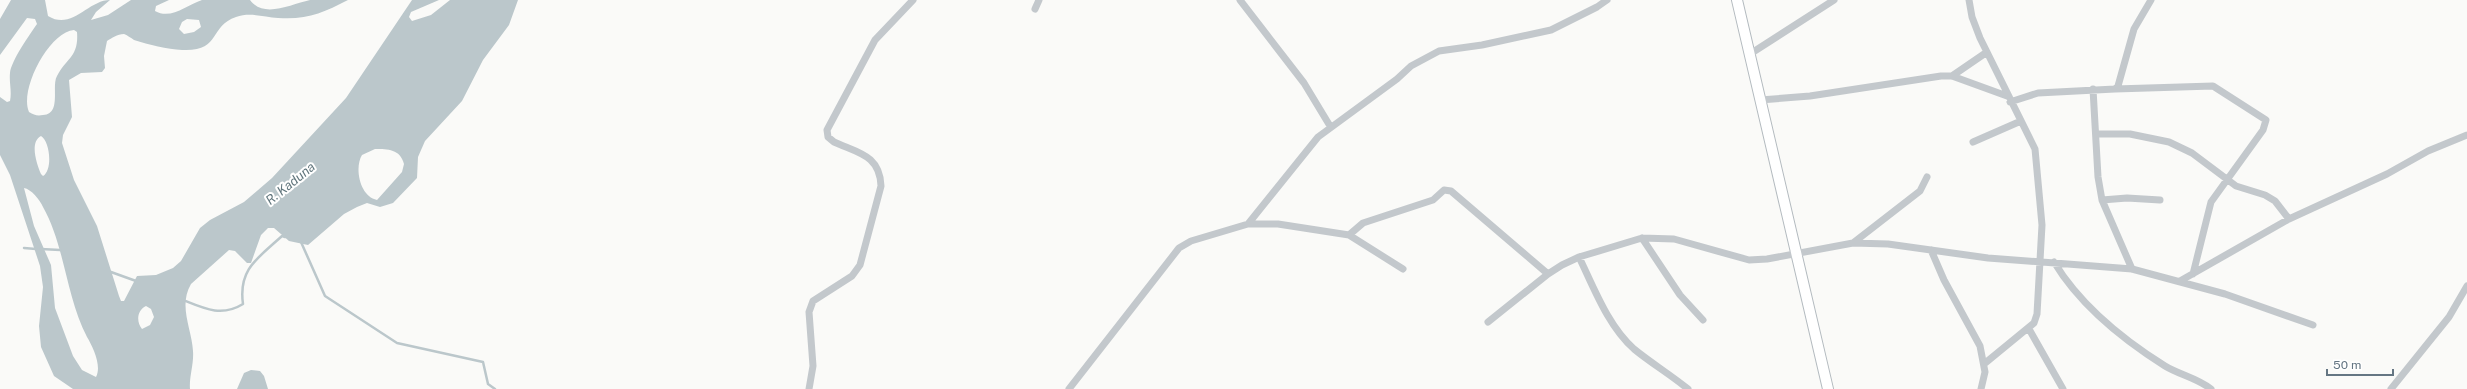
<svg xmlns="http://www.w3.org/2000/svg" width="2467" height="389" font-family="'Public Sans',sans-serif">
<rect width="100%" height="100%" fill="#fafaf8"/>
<path fill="#bbc7cb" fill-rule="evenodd" d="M11,0H45L48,16C72,31 88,0 110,0L96,12L91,20L108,15L131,0H169L156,6L155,11C171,20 187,5 202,0C213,0 238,0 250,0C264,19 291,4 310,0C321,0 336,0 348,0C323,13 307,20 278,18C264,17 250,12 236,17C209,26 221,52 182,50C167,49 149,45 134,40C131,38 127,35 124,34C117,34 112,38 107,41L104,56L105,68L102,72L81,73L69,80L72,117L63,135L62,143L74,180L97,226L119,296L121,301H124L137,276L156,275L173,268L181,261L200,228L210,220L244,202L272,178L346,98L412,0H439L411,12L409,17L412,21L431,15L450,0H518L509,25L483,60L462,101L425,141L418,157L417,178L393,203L380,207L367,203L357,207L344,214L308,245L289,241L274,228H268L261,235L251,263H247L235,251L229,250L191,284C178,306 192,329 193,351C194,364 189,377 190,389H73L54,376L41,347L39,326L43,287L40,266L10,175L0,155V97L7,102L10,101C12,91 9,83 10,73C11,61 30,34 37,24L35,19L27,18L0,55V19ZM187,19L199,20L201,27L194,32L184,34L179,29L182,22ZM74,30L77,32C79,57 66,58 57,76C51,86 62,114 43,115C37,116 34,115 29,112C19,90 49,32 74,30ZM41,136C50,141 53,170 43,176L41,174C37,165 29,142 41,136ZM375,149C388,149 400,149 404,164L402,172L377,200C360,197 354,168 362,155ZM24,188C31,189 40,200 43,207C65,246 66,297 87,337C93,347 102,366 96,377L82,370L73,356L55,308L51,265L34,226ZM146,306L151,309L154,317L150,325L142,329C136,322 137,310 146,306Z
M251,370L260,371L264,376L268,389H237L244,373Z"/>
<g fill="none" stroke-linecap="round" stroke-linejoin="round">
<path stroke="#bbc7cb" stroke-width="2.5" d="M301,242L325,296L397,343L483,362L488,384L495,389
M24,248L36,249
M41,249L60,250
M111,272L136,281
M183,300C205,309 222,317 243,304C238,269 258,258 282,236L285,237"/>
<g stroke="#b3babf" stroke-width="12">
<path id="secondary" d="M1737,0L1828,389"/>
</g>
<path stroke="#c3c8cc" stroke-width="7" d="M1240,0L1304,83L1330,126
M1969,0L1972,17L1980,38L2035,149L2042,225L2037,314L2034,323L1984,364
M1035,9L1039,0
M1750,54L1834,0
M1952,76L1987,52
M2093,89L2098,177L2102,200L2132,269
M2115,89L2213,86L2266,120L2263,130L2211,202L2193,274
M1760,100L1810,96L1941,76H1952L2007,96
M2010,102L2038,93L2115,89L2118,86L2134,29L2151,0
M2096,134H2130L2169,142L2192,153L2236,186L2265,195L2275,201L2289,219
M1973,142L2021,121
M2102,200L2127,198L2160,200
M1248,224H1278L1349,235L1403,269
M1349,235L1363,223L1433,200L1444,190L1451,191L1548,274
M1642,238L1680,295L1703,320
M1853,243L1920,191L1927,177
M1931,250L1944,280L1980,346L1985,372L1981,389
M1579,257C1594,288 1608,326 1634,349C1651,363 1671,375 1688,389
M2054,262C2080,305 2122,339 2165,366C2180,375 2197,378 2211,389
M2180,281L2289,219L2387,174L2428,151L2467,135
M1488,322L1548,274L1562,265L1579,257L1642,238L1674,239L1749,260L1767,259L1853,243L1888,244L1988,258L2132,269L2225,294L2313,325
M2029,329L2063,389
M809,389L813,366L809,312L813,301L852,276L860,265L881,186C880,155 858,153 834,142L828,137L827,130L875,40L913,0
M1069,389L1179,248L1191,241L1248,224L1318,137L1397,79L1411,66L1439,51L1482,45L1551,30L1597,7L1607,0
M2391,389L2449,317L2467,286"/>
<use href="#secondary" stroke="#fff" stroke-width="10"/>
</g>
<g text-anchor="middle" stroke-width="4" stroke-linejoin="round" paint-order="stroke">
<g font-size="13" font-style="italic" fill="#60757c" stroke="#fff">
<text transform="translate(290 183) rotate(-39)" y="5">R. Kaduna</text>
</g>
</g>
<path d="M2327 369v6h66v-6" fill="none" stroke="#657683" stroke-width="2"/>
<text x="2333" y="369" font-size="12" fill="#657683" stroke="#ffffff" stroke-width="3" paint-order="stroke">50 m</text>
</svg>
